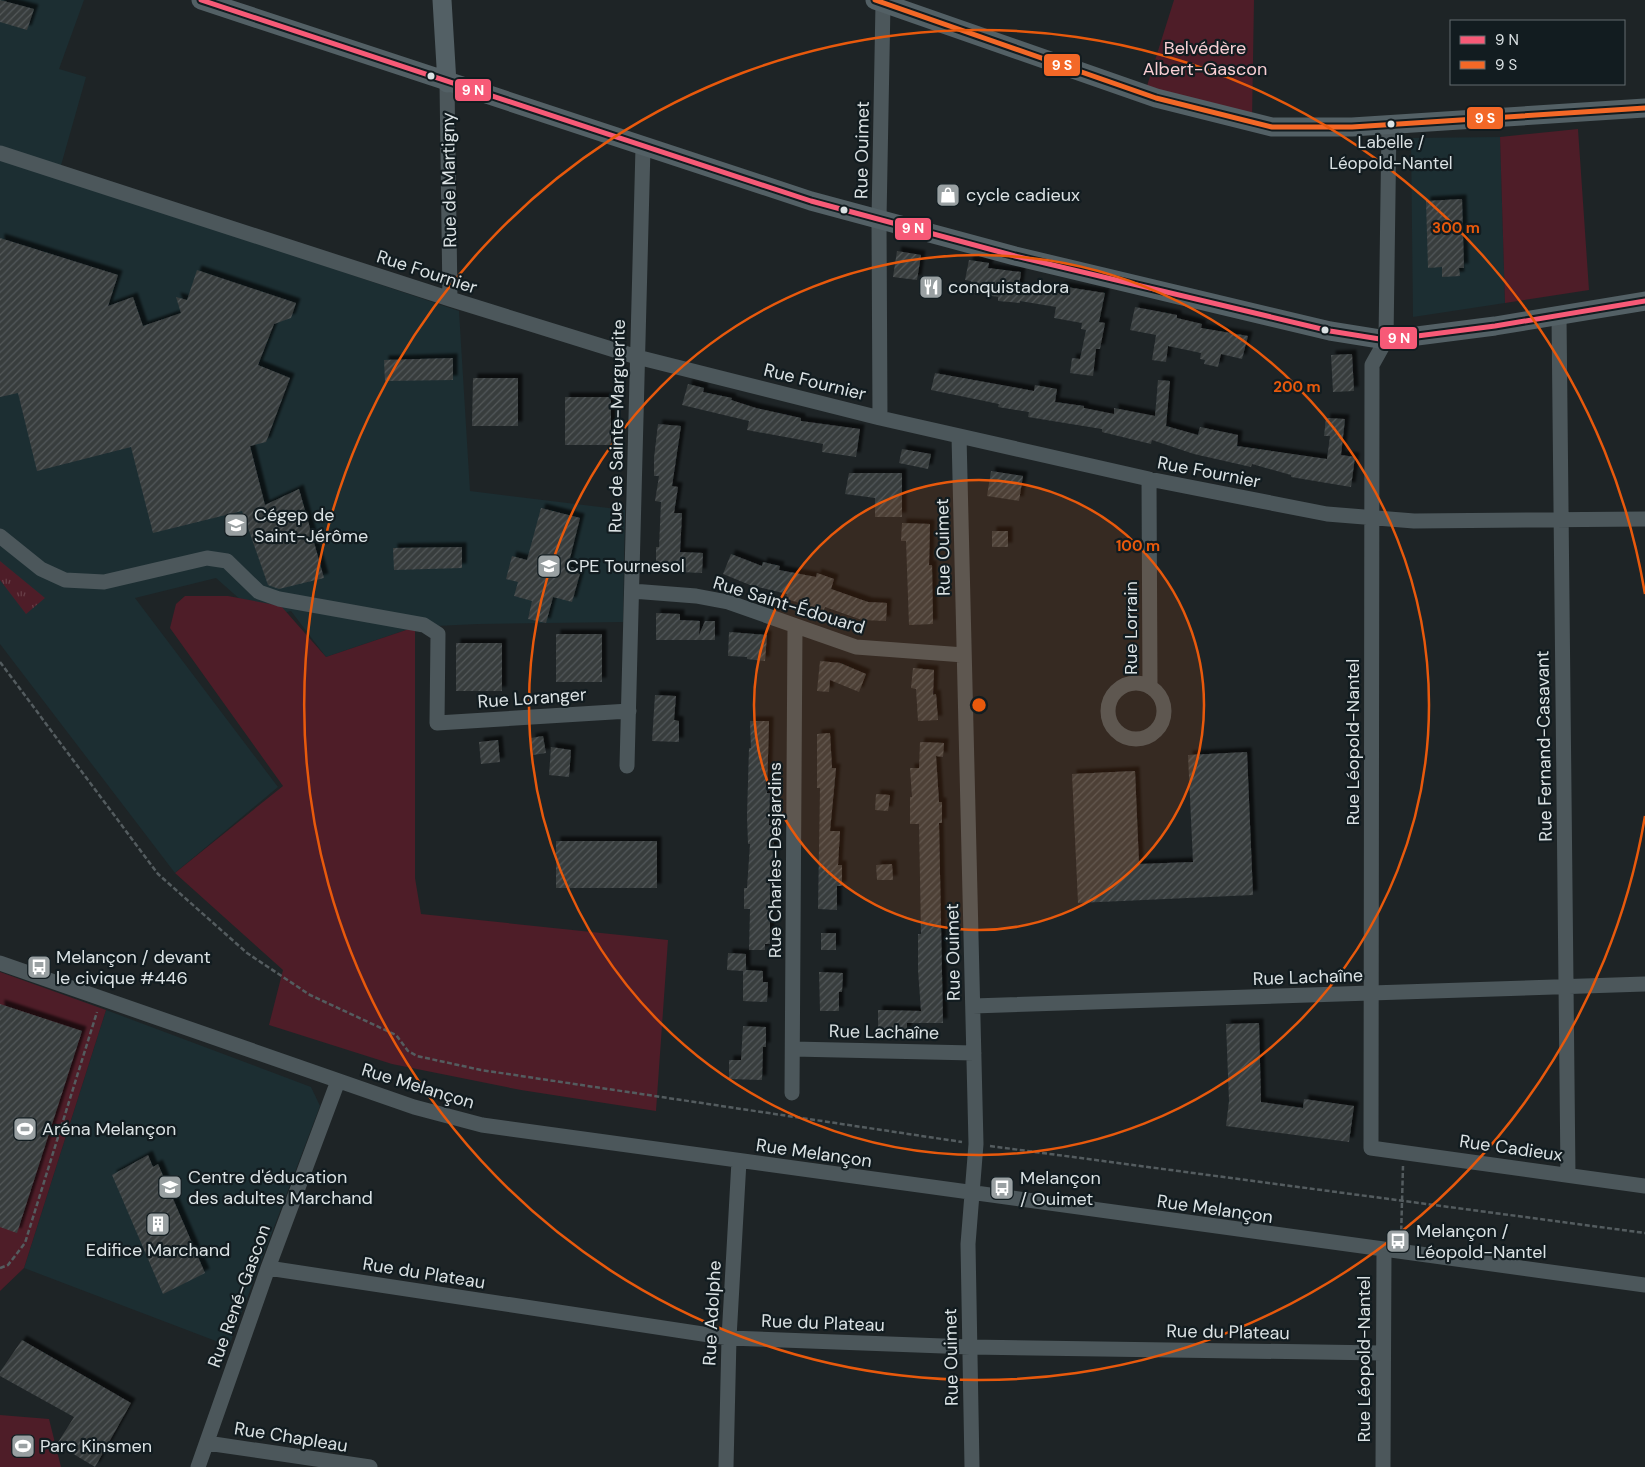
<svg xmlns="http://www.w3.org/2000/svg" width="1645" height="1467" font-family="'DM Sans',sans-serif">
<defs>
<pattern id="grass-tufts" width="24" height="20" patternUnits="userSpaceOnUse" patternTransform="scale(1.25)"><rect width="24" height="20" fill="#4e1d28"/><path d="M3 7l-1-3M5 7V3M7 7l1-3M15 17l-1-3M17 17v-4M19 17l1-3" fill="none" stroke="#673e47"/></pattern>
<pattern id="building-hatch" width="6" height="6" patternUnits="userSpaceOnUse" patternTransform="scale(1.25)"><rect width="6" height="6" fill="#383d3e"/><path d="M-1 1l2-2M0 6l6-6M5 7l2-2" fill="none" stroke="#54595a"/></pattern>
<filter id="shadow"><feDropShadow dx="4.5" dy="-4.5" stdDeviation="1" flood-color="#0009"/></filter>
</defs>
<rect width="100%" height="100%" fill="#1e2426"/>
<path fill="#1c2e32" d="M0,0H84L59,69L86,77L58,176L459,311L470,491L625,510L623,622L478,624L415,627L326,657L291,611L261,618L216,578L135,598L278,787L175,873L0,644Z
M1500,137L1505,303L1413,317L1411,138Z
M106,1010L311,1087L320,1106L229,1346L24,1268Z"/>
<path fill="url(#grass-tufts)" d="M0,561L45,598L26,614L0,580Z"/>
<path fill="#4e1d28" d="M1174,0H1254L1252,120L1146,89Z
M1578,129L1589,290L1505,303L1500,137Z
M185,596H228L281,606L326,657L415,627V878L421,914L668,940L656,1111L521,1090L392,1064L269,1025L283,970L175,873L283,786L170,628L176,604Z
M0,972L106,1010L24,1268L0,1291Z
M0,1415L49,1419L61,1467H0Z"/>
<path fill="url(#building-hatch)" filter="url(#shadow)" d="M0,0L34,9L27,30L0,22Z
M1462,199L1464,268H1459L1460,276L1442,277V267L1428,268L1426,201Z
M0,238L118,275L108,306L133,297L143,326L181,313L176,297L187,300L197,270L296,303L291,318L274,324L258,365L290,378L266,442L250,446L265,505L299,489L324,578L279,589L268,585L242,511L153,533L131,447L37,471L18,393L0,397Z
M897,251L921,255L917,280L893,277Z
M969,260L989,263L988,268L1021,272L1019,287L1059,293L1060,286L1105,293L1099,322L1105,323L1100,349H1096L1093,376L1070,373L1072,358L1080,359L1086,330L1081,329L1082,323L1054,318L1056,307L1020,301V303L998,301V297L969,292L971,281L965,280Z
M1135,307L1177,315V318L1202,324L1201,328L1248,336L1242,359L1221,354L1218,367L1204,364L1205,360L1200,359L1201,353L1168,346L1166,362L1152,360L1156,335L1130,330Z
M1352,354L1354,391L1333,392L1331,355Z
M453,358V380L385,381L384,360Z
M935,373L1034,391L1035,385L1057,389L1055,402L1084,406V408L1114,414V408L1155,416L1158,380L1170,381L1166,426L1198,435L1200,427L1238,435L1237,446L1327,459L1330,436H1324L1326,418L1345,419L1341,455L1355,457L1351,487L1291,477V475L1252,464L1251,467L1194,454L1152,440L1151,444L1102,432V429L1028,417L1029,412L998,407L999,404L931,390Z
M473,378H518V426H472Z
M688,384L704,388L703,392L732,398L731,400L756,408L801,418V421L860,429L856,457L822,452L823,444L747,430L749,421L682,405Z
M565,397H611V445H565Z
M658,424L681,426L672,486L678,487L674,513H682L680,552L703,553L702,573L681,572V569H673V564H656V547H659L661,502L655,501L659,476H654V458Z
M902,449L931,454L928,469L899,463Z
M991,471L1023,476L1019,501L987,496Z
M849,473H902V517H875V498L845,494Z
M541,508L580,518L568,566L581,570L572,602L553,597L546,623L528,619L532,601L514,596L518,582L506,579L512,556L527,560Z
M902,523L930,524L929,565H932L933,624L909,625L906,541H901Z
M992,531H1008V547H992Z
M462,547V568L394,570L393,548Z
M731,554L762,566L763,562L780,566L779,570L816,577L817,573L834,579L831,589L868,602L887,603L886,621L862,620L825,607L824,610L786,599L787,594L750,585L723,574Z
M656,613L680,614V620L700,621L699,635L705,621H715V640H656Z
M729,632L767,635L765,661L747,659V657L728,656Z
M556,634H602V682H556Z
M456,643H502V691H456Z
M820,661L840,663L866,674L859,692L830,680L829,692L817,691Z
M913,668L934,670L933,695L936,694L938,720L918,721L916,689L911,688Z
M655,695L676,696L674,720L679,721V742L652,741Z
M750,721H769L767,793H770L769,825H773L774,861L773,878H770V944H765V950H749L750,909H744V888H747L750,844H748L747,816L749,748H751Z
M830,733L832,768H836L830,831H840L838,865H842V886H837V910L818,909L820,788H817V734Z
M543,736L546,753L533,755L531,738Z
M498,740L500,762L481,764L479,742Z
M920,742L944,743L943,757L936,756L939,802H942V823H939L943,1023H907V1031L878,1030V1010L921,1011L918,970V934H921L919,824H910V797H912L910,768H919Z
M551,747L571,750L569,777L549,775Z
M1247,752L1253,895L1078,903L1072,774L1135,771L1139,864L1193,862L1188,755Z
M876,794L890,795L888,811L875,810Z
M556,841H657V888H556Z
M892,864L893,880H877L876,865Z
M821,933H836V950H821Z
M728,953L746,954V970L763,971V982H768L767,1002L743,1001V971L727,970Z
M819,972L843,973L842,992H839V1011H820Z
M0,1004L82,1031L17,1233L0,1227Z
M1259,1023L1261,1102L1303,1108L1304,1099L1354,1106L1349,1142L1226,1126L1229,1101L1226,1024Z
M743,1026L766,1027V1047H763L762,1080L729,1079V1060H741Z
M148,1155L153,1167L158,1164L205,1273L163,1294L112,1175Z
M22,1340L131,1403L95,1467L57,1444L74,1417L0,1376V1372Z"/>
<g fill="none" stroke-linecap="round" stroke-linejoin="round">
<path stroke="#545c5f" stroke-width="2.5" stroke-dasharray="5 2.5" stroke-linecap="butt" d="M0,662L158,874L247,953L310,995L396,1035L408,1051L417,1056L481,1070L962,1142
M990,1146L1645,1233
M1401,1238L1403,1166
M0,1268L8,1265L25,1243L97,1012"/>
<path stroke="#4c575b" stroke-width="15" d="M447,83L450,299
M1389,124L1386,340L1372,365L1371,1148L1645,1186
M0,153L450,299L637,357L880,418L1149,479L1327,514L1414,521L1645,519
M1559,316L1568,1175
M880,418L879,219L883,3
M959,436L976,1144L968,1244L972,1467
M1149,479L1150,687
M0,536L41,569L65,580L104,582L207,558L227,561L259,592L279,599L424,625L438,634L437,723L629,711
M632,591L696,596L728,602L856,647L964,655
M1108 711a28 28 0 1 1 56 0a28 28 0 1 1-56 0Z
M627,766L643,147
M0,963L414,1107L482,1125L1645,1285
M973,1006L1645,984
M793,1049L974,1053
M792,1093L795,626
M268,1268L729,1338L970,1347L1382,1353
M207,1443L370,1467
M198,1467L268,1268L338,1081
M726,1467L729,1338L739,1161
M1383,1467L1384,1251"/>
<path stroke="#536065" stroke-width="19" d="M201,0L811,201L1015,256L1330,331L1386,340L1495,326L1645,301
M442,0L447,83
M875,0L1156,98L1272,127H1352L1645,108"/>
<g stroke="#121c20" stroke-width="9">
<path id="bus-1" d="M201,0L811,201L1015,256L1330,331L1386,340L1495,326L1645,301"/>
</g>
<g stroke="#121c20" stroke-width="9">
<path id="bus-2" d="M875,0L1156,98L1272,127H1352L1645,108"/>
</g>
<use href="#bus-1" stroke="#f75a77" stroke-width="5"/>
<use href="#bus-2" stroke="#f36827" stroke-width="5"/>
</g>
<circle cx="979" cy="705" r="225" fill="#e8590c" fill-opacity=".12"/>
<g fill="none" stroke="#e8590c" stroke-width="2.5">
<circle cx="979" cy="705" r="225"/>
<circle cx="979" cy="705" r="450"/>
<path d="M1645 816A675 675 0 1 1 1645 594"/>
</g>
<defs>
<g id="shop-square" transform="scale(1.25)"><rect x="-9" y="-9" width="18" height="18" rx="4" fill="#99a0a2" stroke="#121c20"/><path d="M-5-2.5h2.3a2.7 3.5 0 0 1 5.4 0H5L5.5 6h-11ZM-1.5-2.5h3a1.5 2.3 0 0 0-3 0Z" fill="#fff"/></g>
<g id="restaurant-square" transform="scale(1.25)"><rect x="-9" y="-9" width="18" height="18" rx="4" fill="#99a0a2" stroke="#121c20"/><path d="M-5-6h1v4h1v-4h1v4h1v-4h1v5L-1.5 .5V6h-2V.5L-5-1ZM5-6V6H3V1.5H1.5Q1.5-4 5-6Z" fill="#fff"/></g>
<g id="university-square" transform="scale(1.25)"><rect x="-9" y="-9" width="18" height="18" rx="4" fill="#99a0a2" stroke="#121c20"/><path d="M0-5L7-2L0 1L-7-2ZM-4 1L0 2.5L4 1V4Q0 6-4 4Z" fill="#fff"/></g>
<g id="school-square" transform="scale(1.25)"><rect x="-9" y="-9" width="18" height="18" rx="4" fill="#99a0a2" stroke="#121c20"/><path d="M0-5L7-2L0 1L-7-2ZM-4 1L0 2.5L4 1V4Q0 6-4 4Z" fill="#fff"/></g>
<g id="bus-square" transform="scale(1.25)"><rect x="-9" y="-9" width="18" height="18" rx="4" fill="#99a0a2" stroke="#121c20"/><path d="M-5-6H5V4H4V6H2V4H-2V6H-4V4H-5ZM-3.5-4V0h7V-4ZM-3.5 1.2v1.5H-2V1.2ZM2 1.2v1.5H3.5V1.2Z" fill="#fff"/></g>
<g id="stadium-square" transform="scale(1.25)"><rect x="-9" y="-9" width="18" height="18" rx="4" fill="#99a0a2" stroke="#121c20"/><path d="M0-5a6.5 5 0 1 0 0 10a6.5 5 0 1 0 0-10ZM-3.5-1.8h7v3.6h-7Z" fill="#fff"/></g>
<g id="building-square" transform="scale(1.25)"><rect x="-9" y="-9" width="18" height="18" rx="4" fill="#99a0a2" stroke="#121c20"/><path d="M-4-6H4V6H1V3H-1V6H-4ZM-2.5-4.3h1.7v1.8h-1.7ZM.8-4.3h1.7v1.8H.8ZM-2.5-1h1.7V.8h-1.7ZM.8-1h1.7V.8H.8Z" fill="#fff"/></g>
</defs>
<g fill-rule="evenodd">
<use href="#shop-square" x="948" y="195"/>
<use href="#restaurant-square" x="931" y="287"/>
<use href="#university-square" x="236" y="525"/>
<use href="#school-square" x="549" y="566"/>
<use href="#bus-square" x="39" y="967"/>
<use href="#stadium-square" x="25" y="1129"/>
<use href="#school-square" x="170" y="1187"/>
<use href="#bus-square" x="1002" y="1188"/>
<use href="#building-square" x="158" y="1224"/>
<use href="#bus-square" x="1398" y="1241"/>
<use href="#stadium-square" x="23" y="1446"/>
</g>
<g fill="#dbe2e4" stroke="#121c20" stroke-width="2">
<circle cx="431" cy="76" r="4.5"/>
<circle cx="1391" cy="124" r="4.5"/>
<circle cx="844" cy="210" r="4.5"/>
<circle cx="1325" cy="330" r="4.5"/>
</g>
<g text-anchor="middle" stroke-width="4.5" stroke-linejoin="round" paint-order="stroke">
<g font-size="17" fill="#dbe2e4" stroke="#121c20">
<text x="1391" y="148">Labelle /<tspan x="1391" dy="21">Léopold-Nantel</tspan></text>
</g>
<g font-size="18" fill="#f9ced3" stroke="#121c20">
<text x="1205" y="54">Belvédère<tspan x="1205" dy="21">Albert-Gascon</tspan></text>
</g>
<g font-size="18" fill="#dbe2e4" stroke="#121c20">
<text transform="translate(862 150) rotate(-89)" y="6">Rue Ouimet</text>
<text transform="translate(449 180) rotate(-91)" y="6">Rue de Martigny</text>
<text transform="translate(427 272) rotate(18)" y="6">Rue Fournier</text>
<text transform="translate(815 382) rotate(14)" y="6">Rue Fournier</text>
<text transform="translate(617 426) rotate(-89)" y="6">Rue de Sainte-Marguerite</text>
<text transform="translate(1209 472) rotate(11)" y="6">Rue Fournier</text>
<text transform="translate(943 547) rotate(-91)" y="6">Rue Ouimet</text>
<text transform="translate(789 605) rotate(17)" y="6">Rue Saint-Édouard</text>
<text transform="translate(1131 628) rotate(-90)" y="6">Rue Lorrain</text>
<text transform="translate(532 698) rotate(-4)" y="6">Rue Loranger</text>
<text transform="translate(1353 742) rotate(-90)" y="6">Rue Léopold-Nantel</text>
<text transform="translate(1544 746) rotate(-91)" y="6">Rue Fernand-Casavant</text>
<text transform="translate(775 860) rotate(-90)" y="6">Rue Charles-Desjardins</text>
<text transform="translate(953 952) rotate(-91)" y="6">Rue Ouimet</text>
<text transform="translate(1308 977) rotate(-2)" y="6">Rue Lachaîne</text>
<text transform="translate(884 1032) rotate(1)" y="6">Rue Lachaîne</text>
<text transform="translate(418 1086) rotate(17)" y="6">Rue Melançon</text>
<text transform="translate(1511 1148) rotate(8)" y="6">Rue Cadieux</text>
<text transform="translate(814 1153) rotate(8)" y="6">Rue Melançon</text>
<text transform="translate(1215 1209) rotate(8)" y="6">Rue Melançon</text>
<text transform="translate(424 1273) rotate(9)" y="6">Rue du Plateau</text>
<text transform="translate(239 1296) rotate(-70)" y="6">Rue René-Gascon</text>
<text transform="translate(712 1313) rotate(-87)" y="6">Rue Adolphe</text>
<text transform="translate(823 1323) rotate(2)" y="6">Rue du Plateau</text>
<text transform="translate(1228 1332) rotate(1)" y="6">Rue du Plateau</text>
<text transform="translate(951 1357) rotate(-91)" y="6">Rue Ouimet</text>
<text transform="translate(1364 1359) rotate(-90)" y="6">Rue Léopold-Nantel</text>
<text transform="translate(291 1437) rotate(9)" y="6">Rue Chapleau</text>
</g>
<g font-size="18" fill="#dbe2e4" stroke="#121c20" text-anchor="start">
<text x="966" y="201">cycle cadieux</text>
<text x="948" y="293">conquistadora</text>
<text x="254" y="521">Cégep de<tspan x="254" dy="21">Saint-Jérôme</tspan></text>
<text x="566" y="572">CPE Tournesol</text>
<text x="56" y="963">Melançon / devant<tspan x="56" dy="21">le civique #446</tspan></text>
<text x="42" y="1135">Aréna Melançon</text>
<text x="188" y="1183">Centre d'éducation<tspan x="188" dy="21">des adultes Marchand</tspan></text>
<text x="1020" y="1184">Melançon<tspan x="1020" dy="21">/ Ouimet</tspan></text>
<text x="1416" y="1237">Melançon /<tspan x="1416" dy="21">Léopold-Nantel</tspan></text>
<text x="158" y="1256" text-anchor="middle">Edifice Marchand</text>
<text x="40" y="1452">Parc Kinsmen</text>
</g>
</g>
<circle cx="979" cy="705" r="8" fill="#e8590c" stroke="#121c20" stroke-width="2.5"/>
<g font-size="15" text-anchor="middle" font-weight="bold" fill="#e8590c" stroke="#121c20" stroke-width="4.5" stroke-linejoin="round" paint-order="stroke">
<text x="1456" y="233">300 m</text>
<text x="1297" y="392">200 m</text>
<text x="1138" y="551">100 m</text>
</g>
<g stroke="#121c20" stroke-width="2">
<rect x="1043" y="53" width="38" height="24" rx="5" fill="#f36827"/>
<rect x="454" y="78" width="38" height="24" rx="5" fill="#f75a77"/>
<rect x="1466" y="106" width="38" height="24" rx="5" fill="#f36827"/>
<rect x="894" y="217" width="38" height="24" rx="5" fill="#f75a77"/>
<rect x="1379" y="326" width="39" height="24" rx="5" fill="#f75a77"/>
</g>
<g font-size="14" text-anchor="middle" font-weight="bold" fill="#fff">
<text x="1062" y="70">9 S</text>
<text x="473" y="95">9 N</text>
<text x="1485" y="123">9 S</text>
<text x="913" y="233">9 N</text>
<text x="1399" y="343">9 N</text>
</g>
<rect x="1450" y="20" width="175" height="65" fill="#121c20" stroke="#626b6e"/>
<rect x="1460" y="36" width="25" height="8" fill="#f75a77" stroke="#626b6e"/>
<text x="1495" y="45" font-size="15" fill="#dbe2e4">9 N</text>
<rect x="1460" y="61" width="25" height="8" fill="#f36827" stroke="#626b6e"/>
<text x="1495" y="70" font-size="15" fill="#dbe2e4">9 S</text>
</svg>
